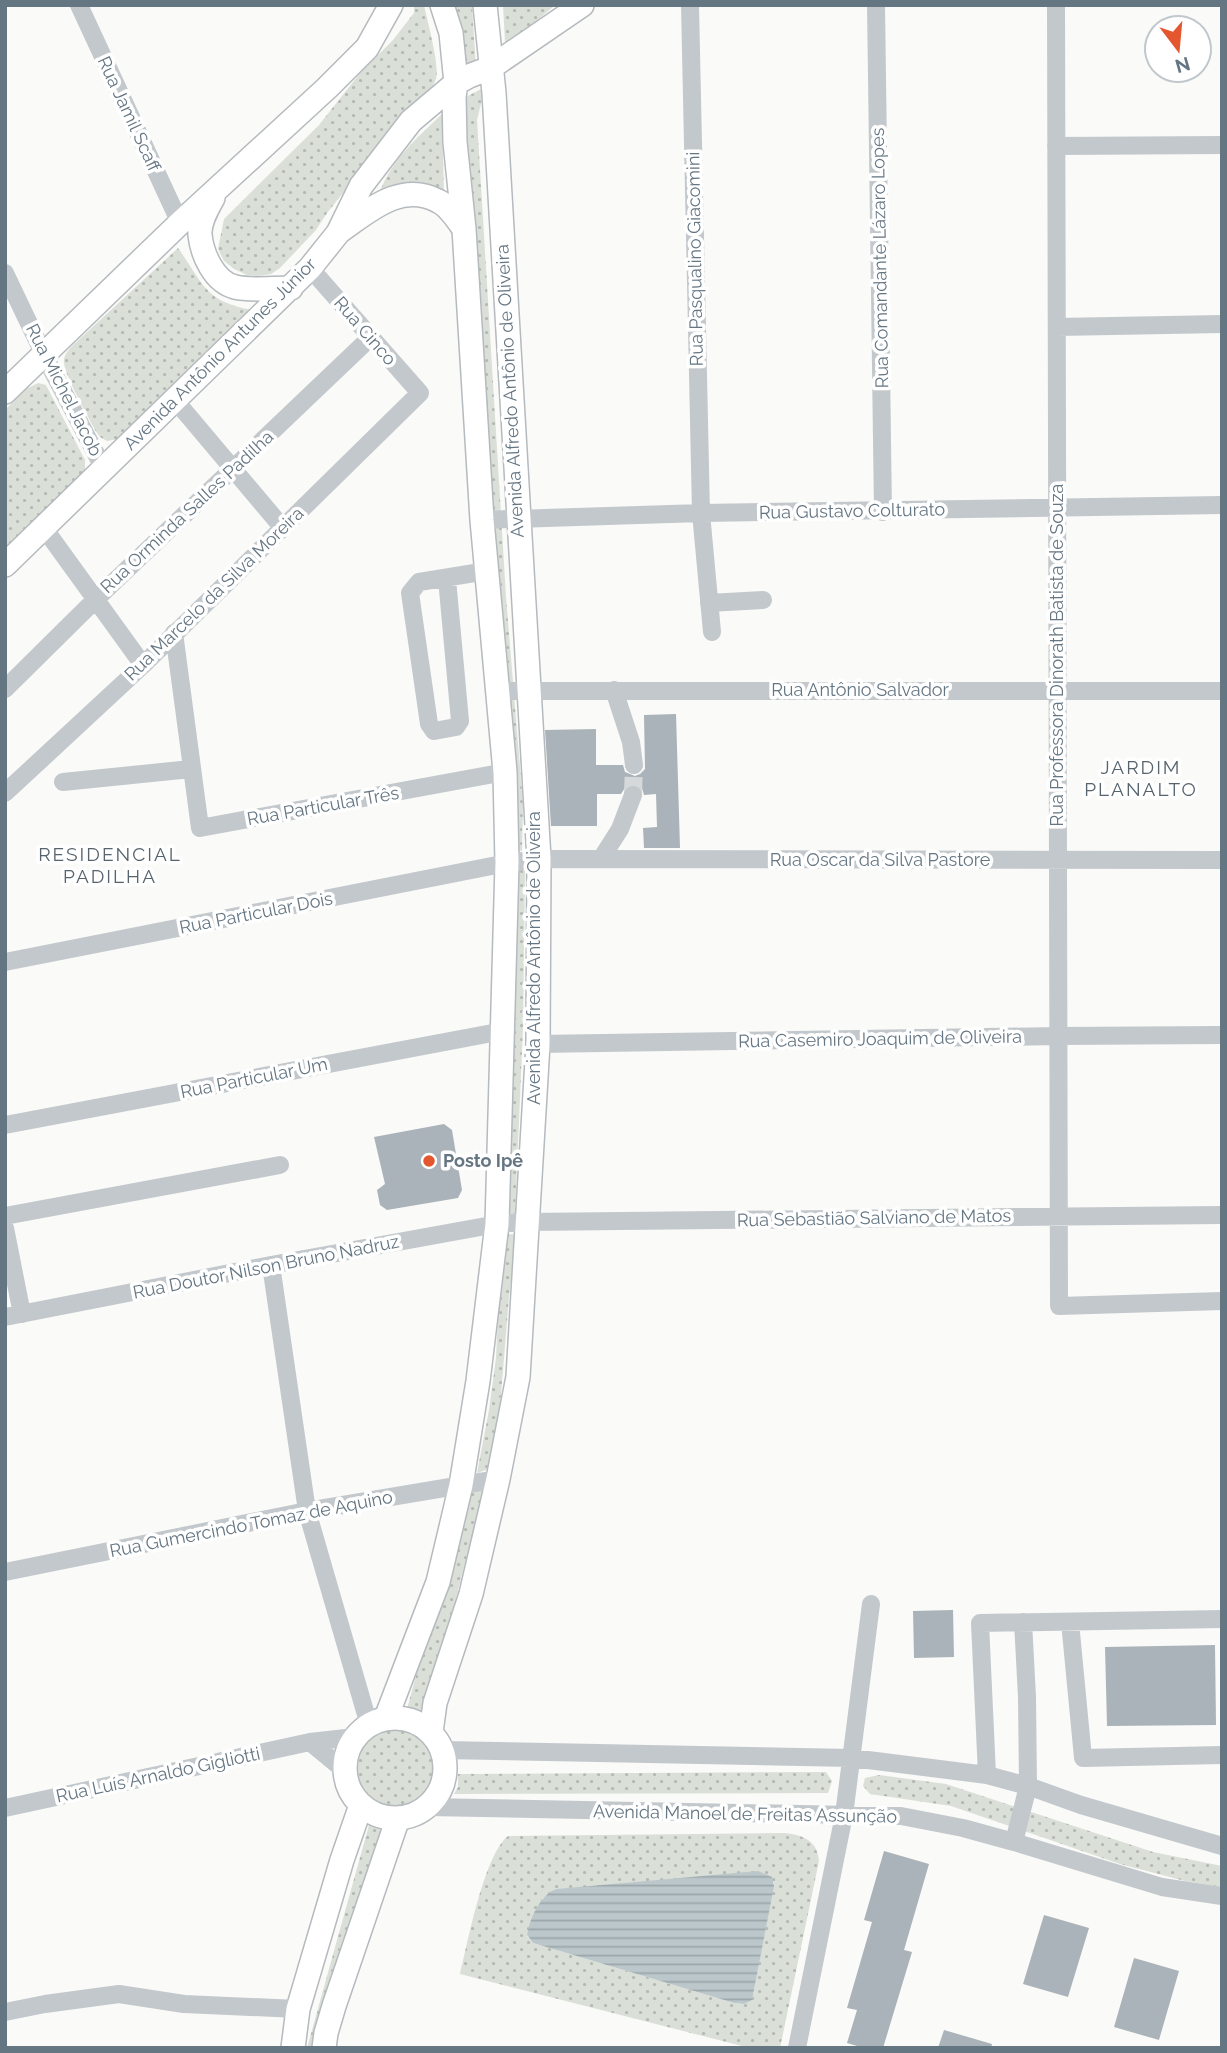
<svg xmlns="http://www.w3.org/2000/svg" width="1227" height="2053" font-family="Raleway,sans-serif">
<defs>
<pattern id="grass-dots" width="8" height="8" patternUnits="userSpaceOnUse" patternTransform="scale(1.75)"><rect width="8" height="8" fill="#dadfd7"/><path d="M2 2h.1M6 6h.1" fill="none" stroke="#b4b9b4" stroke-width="1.8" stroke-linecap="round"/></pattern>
<pattern id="water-rules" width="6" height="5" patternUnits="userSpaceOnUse" patternTransform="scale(1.75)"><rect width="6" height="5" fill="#bbc7cb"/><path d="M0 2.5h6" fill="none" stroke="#9ca6aa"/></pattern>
</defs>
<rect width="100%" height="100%" fill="#fafaf8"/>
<path fill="url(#grass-dots)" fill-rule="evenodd" d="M414,5H424C427,20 440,66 436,79C433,90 418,101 410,109L327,213L316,230L280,268L271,274L257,276L247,275L234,269L224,261L218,249L224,219L319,125L361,72L393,40L414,13Z
M455,5H472L476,68L466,69L461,24Z
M503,5H555L535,22L505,42Z
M485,87L477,120L506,597L523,804L522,851L516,849L462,99Z
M442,114L444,195L379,194C392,159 415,140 442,114Z
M178,248C203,283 205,303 254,310L124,438L107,441L100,437L95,430C88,416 63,373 64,361C64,355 68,351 72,346Z
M38,383L46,385L85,460V472L5,553V410L26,389Z
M520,867L525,870L523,1028L515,1213L508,1219L515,870Z
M502,1233L517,1235L509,1297L495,1467L477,1473L489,1410L496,1358Z
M471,1487H485C464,1564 446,1641 424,1717L407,1709L433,1613L458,1549Z
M353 1769a42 42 0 1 1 84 0a42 42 0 1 1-84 0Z
M826,1772L832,1781L828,1793L454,1794L458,1787V1774Z
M879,1775L946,1784L1153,1852L1222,1866V1887L1185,1881L1120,1864L951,1806L870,1794L863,1786L865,1778Z
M371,1818L385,1823L318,2048H307Z
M785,1833C803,1835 818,1841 819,1861L780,2048H750L460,1974C468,1942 484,1855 508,1836ZM774,1882L753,1995L744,2004L734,2003L533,1943L527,1936L528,1930L543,1898Z"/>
<path fill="url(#water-rules)" d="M758,1871L772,1877L774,1886L753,1995L752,2000L744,2004L734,2003L533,1943L527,1935C529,1920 541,1893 557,1889Z"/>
<path fill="#aab3b9" d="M676,714L680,848H644L643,828L657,827L656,794L644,795L642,788L636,784L626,786L621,794H597V826H551L545,730L596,729V765H623L625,772L635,776L640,774L645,769L644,715Z
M444,1124L452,1130L462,1190L458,1198L387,1210L380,1205L377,1190L385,1184L374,1137Z
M953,1610L954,1657L914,1658L913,1611Z
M1215,1645L1216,1725L1107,1726L1105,1647Z
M884,1851L929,1864L904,1950L912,1952L883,2048H864L847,2043L857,2010L847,2008L872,1922L864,1920Z
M1044,1915L1089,1928L1068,1997L1023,1984Z
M1134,1958L1179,1971L1159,2040L1114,2027Z
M944,2030L992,2044L991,2048H938Z"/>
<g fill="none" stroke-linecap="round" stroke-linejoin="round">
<path stroke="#d5d9db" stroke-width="18" stroke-dasharray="18 9" stroke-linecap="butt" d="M633,795L634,765"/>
<g stroke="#b5babe" stroke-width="26">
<path id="major" d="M213,198C207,209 199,222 200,235C202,254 214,282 235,287C252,291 273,288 291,288
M340,231C369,211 401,181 438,201C449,206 457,219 464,229
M5,392L180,223L327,88L367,48L391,5
M5,565L310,268L338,233L361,186L411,121L456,83L469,76L490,68L582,5
M345 1768a50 50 0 1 1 100 0a50 50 0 1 1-100 0Z
M386,1718L438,1582L461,1485L478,1381L497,1224L507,863L505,772L482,520L464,229L455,142L454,97L456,83L451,33L442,5
M431,1732L435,1703L471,1594L498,1479L518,1377L538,1044L539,859L494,93L485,5
M293,2048L298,2009L342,1860L361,1805
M324,2048L326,2033L334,2006L398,1818"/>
</g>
<path stroke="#c3c8cc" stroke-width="18" d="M79,5L180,223
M690,5L701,513L712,632
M876,5L883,512
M1056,5L1059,1306L1222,1301
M1056,146L1222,145
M5,273L44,355L104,469
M1057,327L1222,324
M175,400L282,527
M482,520L701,513L1222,505
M44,528L143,665
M447,579L460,721L456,727L434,731L429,724L410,593L419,582L487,571
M709,603L763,600
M174,633L200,828L505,772
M5,689L96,599L371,337
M614,690L631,742L634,765
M497,691H1222
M63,782L191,769
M5,793L143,665L420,393L310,268
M601,859L620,829L633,795
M5,962L507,863L539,859L1222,860
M538,1044L1058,1036L1222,1035
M5,1125L503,1031
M5,1216L280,1165
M5,1228L22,1314
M271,1265L307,1511L369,1725
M5,1317L271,1265L497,1224L527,1222L1222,1215
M5,1572L307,1511L498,1479
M1070,1622L1083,1758L1222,1755
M310,1742L344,1770
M442,1750L852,1758L987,1775L1028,1786L1081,1805L1222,1846
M987,1775L980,1623L1222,1619
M427,1807L901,1816L963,1828L1014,1842L1162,1887L1222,1896
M5,1808L310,1742L355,1737
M1014,1842L1028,1786L1027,1697L1023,1622
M5,2012L45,2004L119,1994L184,2004L298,2009
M797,2048L844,1815L871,1604"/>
<use href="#major" stroke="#fff" stroke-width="23"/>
</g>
<circle fill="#e4572e" stroke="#fff" stroke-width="2.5" cx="429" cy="1161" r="7"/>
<g text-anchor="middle" stroke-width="7" stroke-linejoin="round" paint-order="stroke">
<g font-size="18" fill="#657683" stroke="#fff">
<text transform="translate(129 114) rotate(65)" y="6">Rua Jamil Scaff</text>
<text transform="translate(880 258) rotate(-91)" y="6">Rua Comandante Lázaro Lopes</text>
<text transform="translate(695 259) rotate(-91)" y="6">Rua Pasqualino Giacomini</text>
<text transform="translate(365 331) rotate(49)" y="6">Rua Cinco</text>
<text transform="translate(220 354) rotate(-45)" y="6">Avenida Antônio Antunes Júnior</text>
<text transform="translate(64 390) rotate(63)" y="6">Rua Michel Jacob</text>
<text transform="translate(510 391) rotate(-93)" y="6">Avenida Alfredo Antônio de Oliveira</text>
<text transform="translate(852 511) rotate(-1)" y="6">Rua Gustavo Colturato</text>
<text transform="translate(187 512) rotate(-43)" y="6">Rua Orminda Salles Padilha</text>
<text transform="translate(214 594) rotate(-44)" y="6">Rua Marcelo da Silva Moreira</text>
<text transform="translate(1057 655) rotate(-90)" y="6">Rua Professora Dinorath Batista de Souza</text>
<text x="860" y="696">Rua Antônio Salvador</text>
<text transform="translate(323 806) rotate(-10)" y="6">Rua Particular Três</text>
<text x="880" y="866">Rua Oscar da Silva Pastore</text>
<text transform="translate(256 913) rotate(-11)" y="6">Rua Particular Dois</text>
<text transform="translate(534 958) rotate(-90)" y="6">Avenida Alfredo Antônio de Oliveira</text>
<text transform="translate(880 1039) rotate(-1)" y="6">Rua Casemiro Joaquim de Oliveira</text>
<text transform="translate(254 1078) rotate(-11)" y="6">Rua Particular Um</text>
<text transform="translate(874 1218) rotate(-1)" y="6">Rua Sebastião Salviano de Matos</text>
<text transform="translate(266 1267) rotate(-11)" y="6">Rua Doutor Nilson Bruno Nadruz</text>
<text transform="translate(251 1524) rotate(-11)" y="6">Rua Gumercindo Tomaz de Aquino</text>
<text transform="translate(158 1775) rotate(-12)" y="6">Rua Luís Arnaldo Gigliotti</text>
<text transform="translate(745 1814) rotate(1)" y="6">Avenida Manoel de Freitas Assunção</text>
</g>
<g font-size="18" font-weight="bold" fill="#657683" stroke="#fff" text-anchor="start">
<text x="443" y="1167">Posto Ipê</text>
</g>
<g font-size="19" letter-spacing="2" fill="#57646e" stroke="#fff">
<text x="1141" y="774">JARDIM<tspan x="1141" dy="22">PLANALTO</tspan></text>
<text x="110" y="861">RESIDENCIAL<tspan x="110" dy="22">PADILHA</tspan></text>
</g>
</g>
<rect width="1227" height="2053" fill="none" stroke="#657683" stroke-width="14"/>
<g transform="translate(1178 49) rotate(164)"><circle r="33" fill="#ffffff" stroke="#c1c8cd" stroke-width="2"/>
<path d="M0-5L12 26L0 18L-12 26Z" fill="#e4572e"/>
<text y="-10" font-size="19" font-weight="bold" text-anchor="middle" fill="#657683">N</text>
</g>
</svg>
